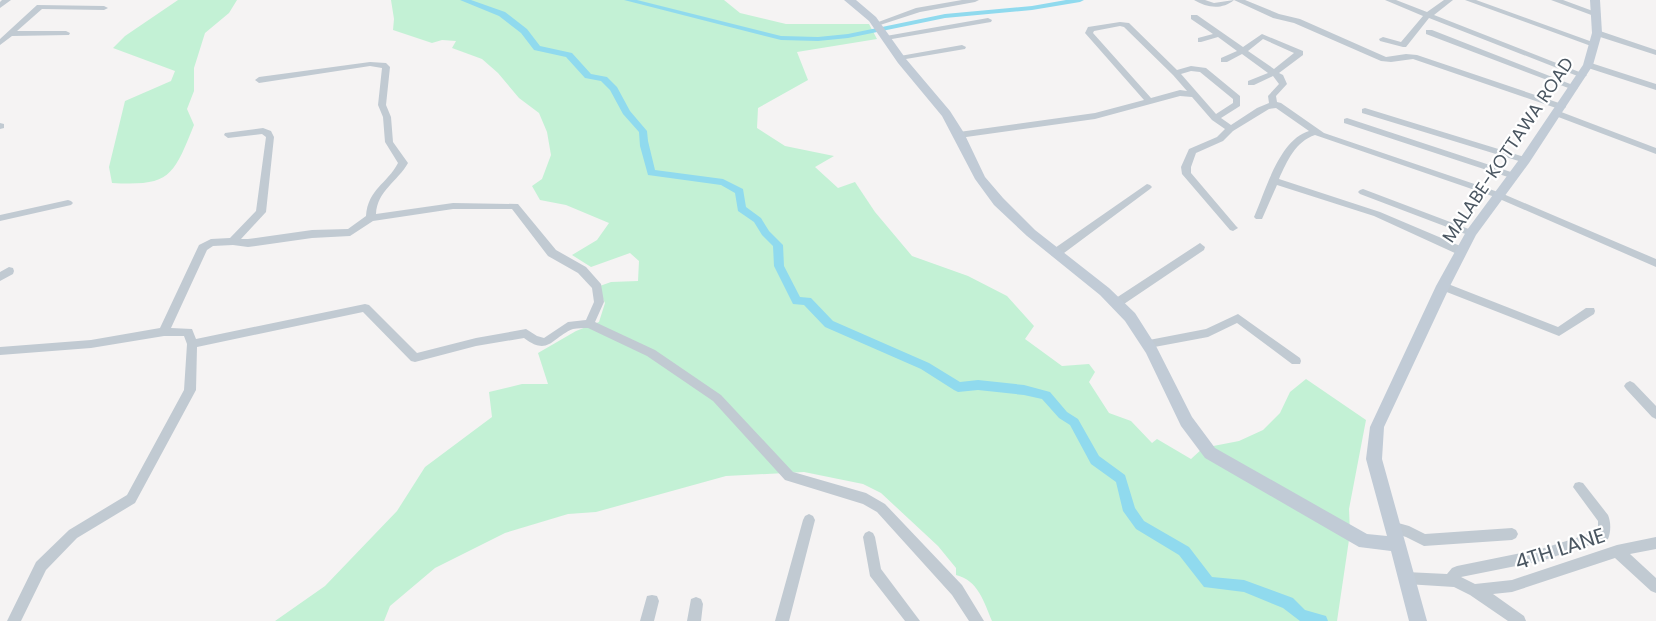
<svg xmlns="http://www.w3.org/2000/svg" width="1656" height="621" font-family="Poppins,sans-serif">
<rect width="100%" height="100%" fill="#f5f3f3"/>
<path fill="#c3f1d5" d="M178,0H237L229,13L205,33L194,68V91L187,109L194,125C173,177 170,186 112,183L109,167L125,101L171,81L175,71L113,48L125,36Z
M391,0H724L740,13L786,24H869L877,39L797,52L808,80L758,108L757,128L785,146L834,156L815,167L838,188L855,182L875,212L912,256L968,276L1007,296L1034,326L1025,339L1062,366L1089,364L1095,372L1089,382L1109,413L1131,421L1152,443L1157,439L1191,459L1203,448L1239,441L1263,430L1280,413L1290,392L1306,379L1366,420L1349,509L1350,533L1337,621H992C984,602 978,580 956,575V568L938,546L881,493L863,484L804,472L726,476L596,512L568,514L505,533L435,568L390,606L384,621H275L325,586L397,511L425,467L492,417L489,392L522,384H548L538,353L576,331L599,322L605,303L597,287L611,282L638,281L639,261L630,253L591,267L572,255L597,240L609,223L566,205L540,200L532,186L542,179L551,155L547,132L539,113L519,98L498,73L482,59L452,48L456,41L442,40L432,43L393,30L394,19Z"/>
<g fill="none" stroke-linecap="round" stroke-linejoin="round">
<path fill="#90daee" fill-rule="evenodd" d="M460,0H471L505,12L527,29L540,46L572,53L591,74L607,77L617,87L630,111L647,131L648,141L655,170L723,179L743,189L746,207L761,218L769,231L783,245L784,266L800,297L811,298L833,321L929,363L960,382L978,380L1024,385L1050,392L1067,412L1078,419L1099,456L1125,475L1135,508L1144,521L1189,547L1212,577L1244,580L1293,598L1305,610L1326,616L1328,621H1300L1283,608L1244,592L1204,587L1179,555L1136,529L1123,511L1116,482L1091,464L1070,425L1059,418L1042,399L1024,395L978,390L958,392L954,390L921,369L825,327L804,305L793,304L774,266L773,246L762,235L754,222L738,211L735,193L721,185L648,175L640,146L639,132L623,114L610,90L601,81L585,78L566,57L534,50L521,33L499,16Z
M624,0H637L781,36L818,37L848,34L945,14L1032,6L1066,0H1084L1080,2L1032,10L945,18L848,38L818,41L781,40Z"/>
<path fill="#c1cad2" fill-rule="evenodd" d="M2,0H11L0,8V2Z
M962,0H979L975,2L920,12L877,26L873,24L916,8Z
M1194,0H1205L1214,3L1234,0C1222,10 1207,8 1194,0Z
M1234,0H1245L1279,14L1300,19L1386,57L1406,54L1417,55L1565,105L1566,107L1562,110L1559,109L1413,59L1391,62L1381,61L1294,23L1273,18Z
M1385,0H1396L1427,12L1444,0H1453L1434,15L1587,75L1583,78L1580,77L1429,18L1406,47H1403L1380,41L1379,39L1383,37L1401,42L1423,16Z
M1465,0H1476L1598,44L1594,46H1591Z
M1551,0H1563L1601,14L1597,16H1594Z
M37,5L104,6L108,8L104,10L42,9L17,31H66L70,33L69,35L12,36L0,45V39Z
M1191,15H1197L1243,47L1262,34L1303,51V55L1279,73L1283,75L1287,84L1276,96L1277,102L1281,103L1324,133L1501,193L1656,259V267L1495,197L1315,135C1296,141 1287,161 1279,179L1380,212L1465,248L1466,251L1465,254H1457L1374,216L1277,185L1262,219H1256L1254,217C1266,190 1279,140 1309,131L1276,108L1269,109L1233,131L1223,141L1196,153L1191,167V173L1236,226L1238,228L1233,231L1230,230L1182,174L1181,167L1189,149L1217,137L1225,129L1212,120L1192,97L1180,96L1095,119L959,138L955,135L959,132L1095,113L1144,100L1085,33L1088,27L1120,22L1129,23L1177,70L1191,66L1206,68L1240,96V106L1221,118L1231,125L1257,108L1269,103L1268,96L1279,84L1273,76L1254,85H1248V81L1268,73L1242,54L1227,62H1221V58L1237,51L1218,37L1201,42H1198V38L1213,34L1191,19ZM1120,26L1124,27L1173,75L1187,91L1180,90L1151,98L1093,33L1094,31ZM1263,39L1294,53L1274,69L1248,51ZM1191,71L1200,72L1233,99V103L1216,114L1181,74Z
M988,18L992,20L991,22L886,40L882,38L886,36Z
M1426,30H1432L1578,87L1577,89H1571L1426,34Z
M1594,31H1600L1656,50V55L1594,35Z
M962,45L966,47L965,49L900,60L896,58L900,56Z
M370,62L386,63L390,67L386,105L391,117L393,142L408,163C398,181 377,191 376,214L453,203L518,204L556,250L586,267L601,284L604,302L595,322L655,350L721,395L793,472L866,493L885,504L962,585L984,621H969L952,595L877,512L863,504L785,480L713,401L647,356L588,328C583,328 578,328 573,329C552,337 549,357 524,338L476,346L415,362L411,361L363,312L197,347L196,390L135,503L77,538L46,570L21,621H7L36,562L69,530L127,495L184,390L187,344L184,336H164L91,348L0,355V347L91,340L160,328L199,245L211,239L230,238L256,211L266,137L262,134L228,138L224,135L225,133L263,128L271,131L274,137L266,212L241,239H248L312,230L348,229L366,216C368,189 387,184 398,163L385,142L383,117L378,105L382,68L370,66L259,83L255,80L259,77ZM453,209H512L548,256L578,273L592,288L594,302L586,320L568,322L544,338L537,336L526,329L476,338L417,353L369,305L365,304L196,339L192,329L171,328L207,250L213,246L233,245L248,247L312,238L350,236L373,221Z
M1585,63H1591L1656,84V90L1585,67Z
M1365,108L1528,158L1530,160L1528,162H1522L1362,113V109Z
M1556,110L1656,148V154L1553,115L1552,113Z
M1347,118L1517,174L1519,176L1514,179L1511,178L1344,123V119Z
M0,123L4,124V128L0,129Z
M1147,184L1150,185L1152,187L1150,189L1060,256H1052L1051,253L1052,250Z
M1363,189L1474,231L1476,233L1471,237L1468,235L1360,194L1358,192L1360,190Z
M68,200L71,201L73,203L71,205L0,221V215Z
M1200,243L1205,247L1204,250L1121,306H1113L1112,303L1113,300Z
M9,267L13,268L14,271L13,274L0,281V272Z
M1443,282L1558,327L1586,308H1594L1595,311L1594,314L1559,336L1439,289L1438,286Z
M1238,314L1300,358L1301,361L1300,364H1292L1237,323L1208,337L1149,348L1145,347L1144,344L1145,341L1149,340L1206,329Z
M1630,381L1634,383L1656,406V419L1652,417L1626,389L1624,386L1626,383Z
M1579,482L1583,483L1608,515C1611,522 1611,532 1608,539L1541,561L1461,577L1475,584L1512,580L1617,545L1656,537V549L1630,554L1656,578V593L1651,591L1615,558L1512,592L1493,594L1524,616L1526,621H1508L1470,595L1454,587L1406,584L1401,582L1399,578L1401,574L1406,572L1447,574L1452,568L1457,566L1541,549L1598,531V521L1573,487L1575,483Z
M809,514L813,516L815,520L789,621H775L803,520L805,516Z
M1391,521L1409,526L1425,534L1512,528L1516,530L1518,534L1516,538L1512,540L1424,546L1406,537L1387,531L1385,527L1387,523Z
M869,531L873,533L875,537L881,569L920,621H905L870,576L863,537L865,533Z
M652,595L657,596L659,601L654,621H640L647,596Z
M696,597L701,599L703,604L701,621H687L691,599Z"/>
<path fill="#c1cbd6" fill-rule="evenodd" d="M844,0H856L876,17L906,59L950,111L964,133L985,177L1003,198L1035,230L1109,288L1135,313L1156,346L1192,417L1215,448L1367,534L1387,536L1366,459L1370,427L1436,286L1467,230L1521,157L1583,65L1592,33L1590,0H1600L1602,33L1593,65L1529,163L1476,235L1450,286L1384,427L1382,459L1427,621H1409L1391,551L1359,547L1205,458L1181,426L1146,353L1125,321L1100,295L1027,236L994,205L975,179L942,116L898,63L869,21Z"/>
</g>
<g text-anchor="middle" stroke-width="4.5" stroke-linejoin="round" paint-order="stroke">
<g font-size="18" fill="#4a5661" stroke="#fff">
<text transform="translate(1508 150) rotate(-56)" y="6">MALABE-KOTTAWA ROAD</text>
</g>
<g font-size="21" fill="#4a5661" stroke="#fff">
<text transform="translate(1560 549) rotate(-18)" y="7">4TH LANE</text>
</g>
</g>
</svg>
